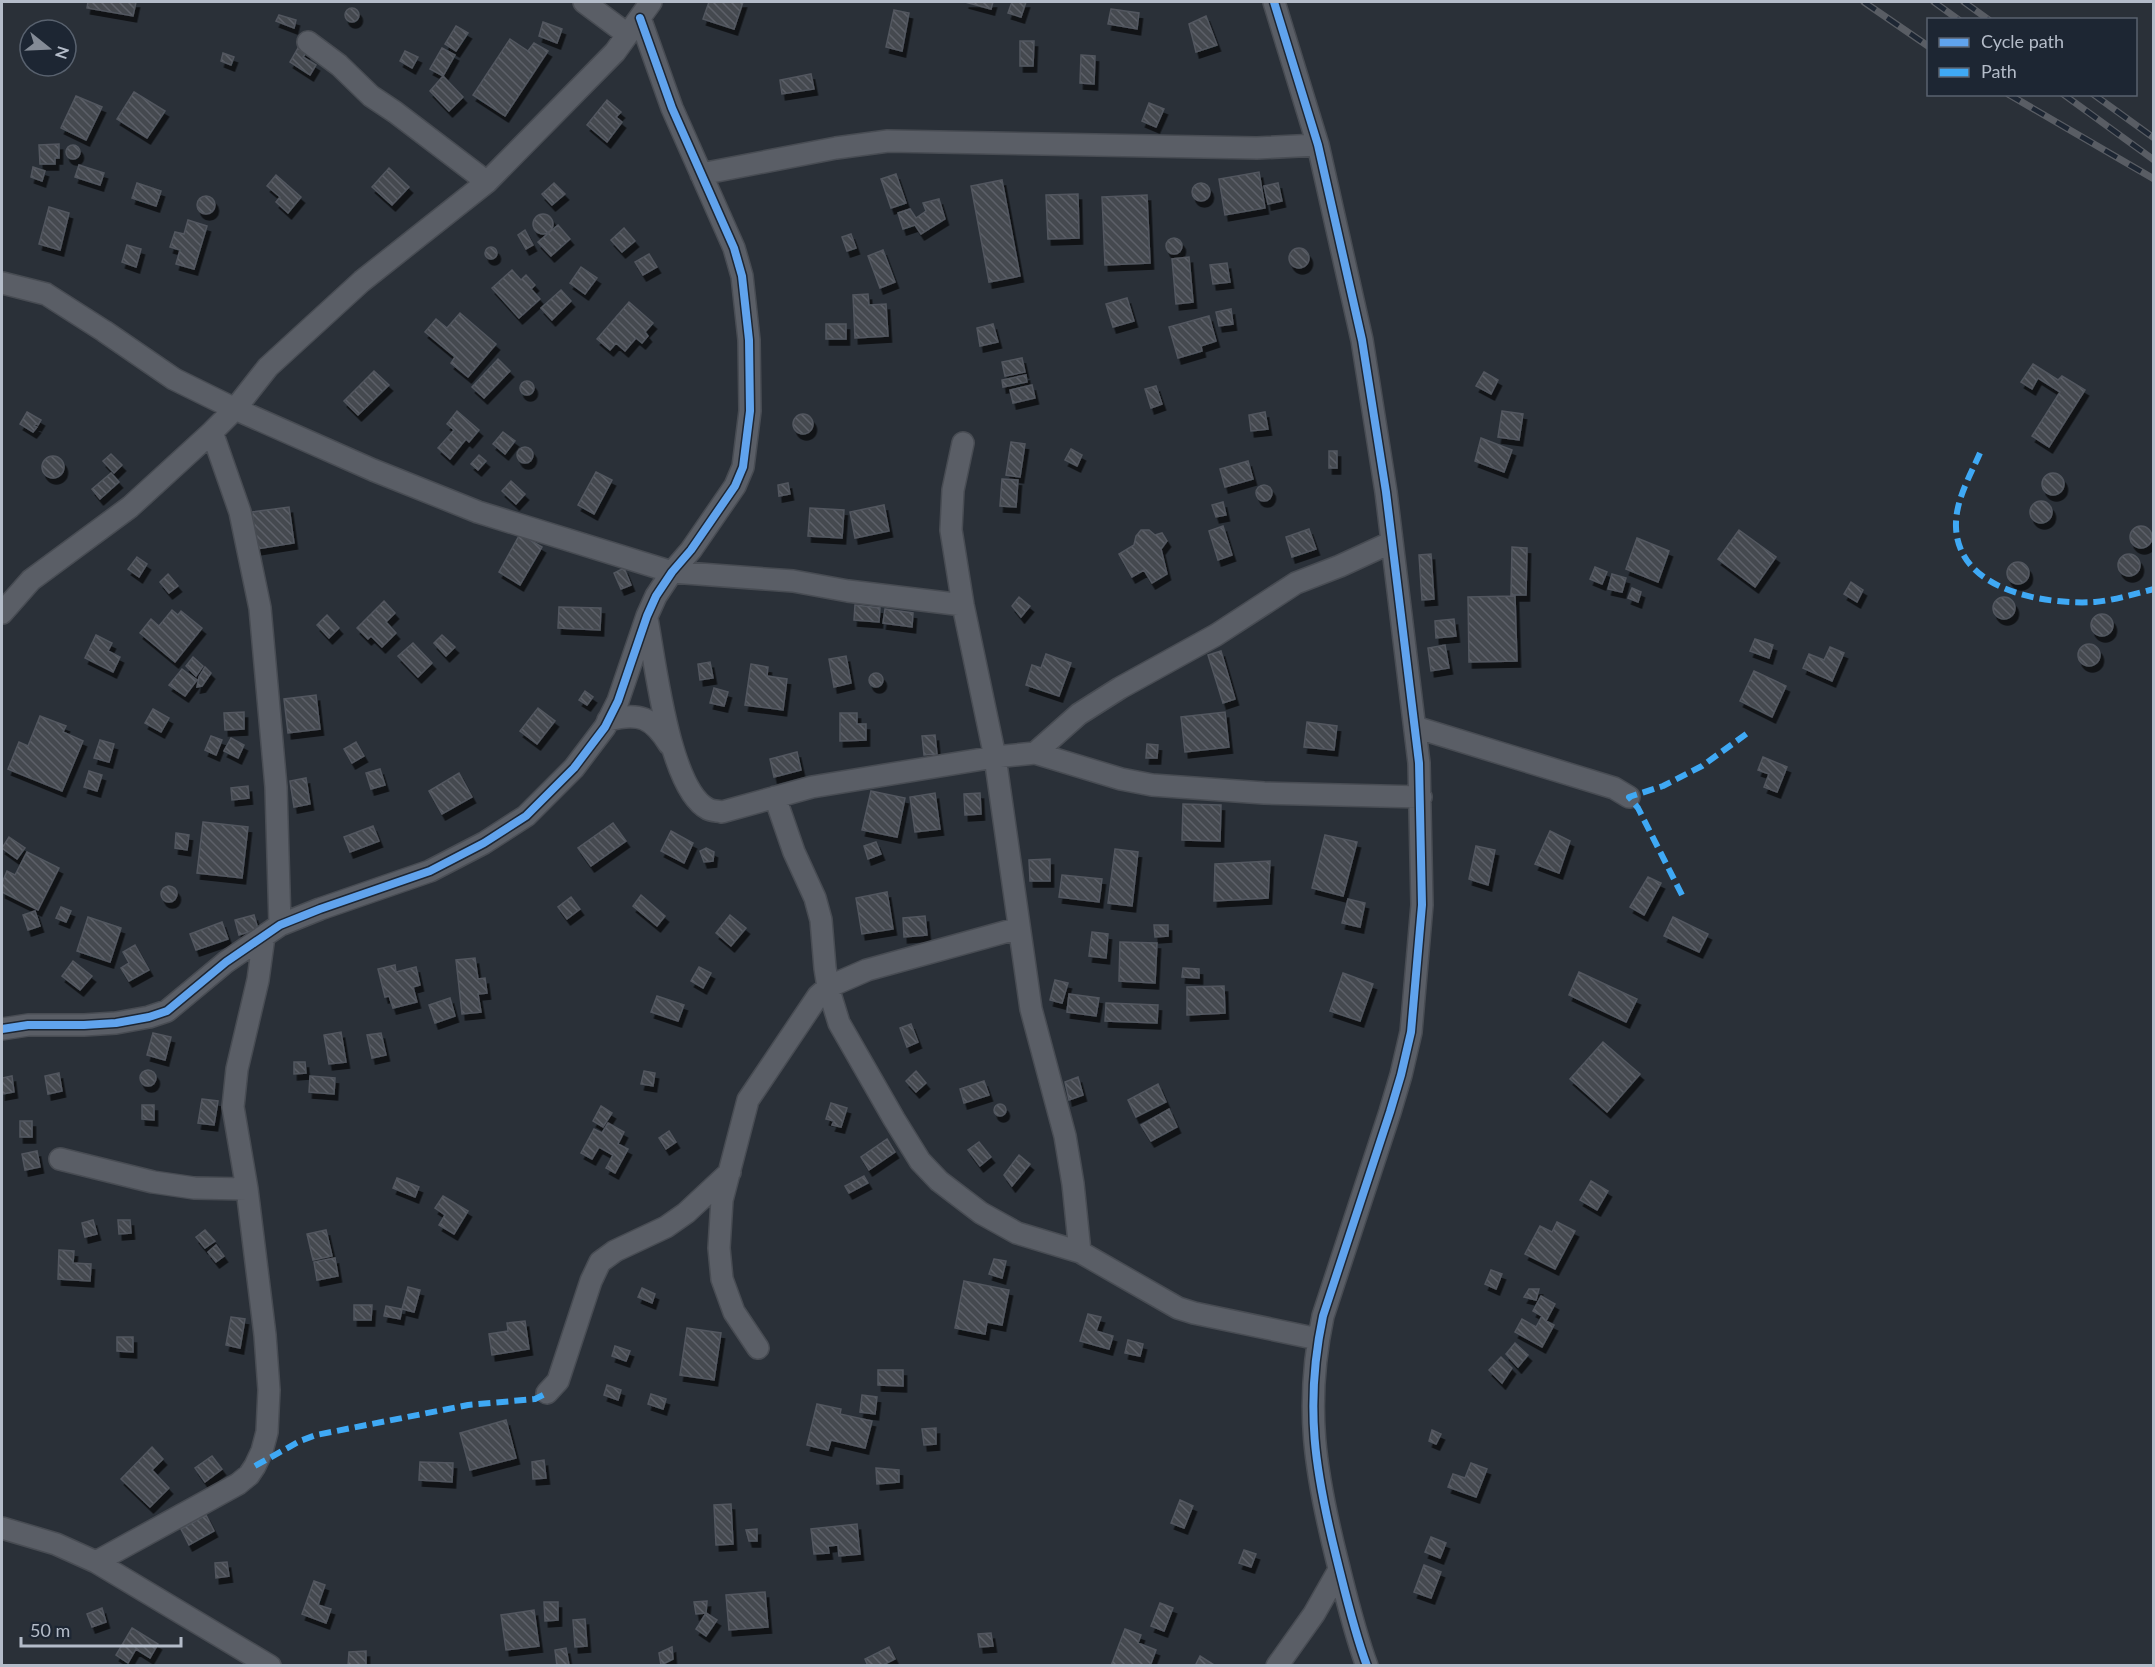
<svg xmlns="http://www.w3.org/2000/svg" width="2155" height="1667" font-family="Lato,sans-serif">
<defs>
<pattern id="building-back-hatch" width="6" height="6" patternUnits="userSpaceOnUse" patternTransform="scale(1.5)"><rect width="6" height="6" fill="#444950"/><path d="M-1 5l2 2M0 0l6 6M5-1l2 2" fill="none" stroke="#5d6168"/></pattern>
<filter id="shadow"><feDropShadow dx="3.5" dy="6" stdDeviation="0" flood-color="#0009"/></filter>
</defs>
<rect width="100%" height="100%" fill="#2a3038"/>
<path fill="url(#building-back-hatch)" stroke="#52575f" stroke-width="1.5" filter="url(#shadow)" d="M88,2H136L133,16L87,8Z
M709,2H743L734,29L703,19Z
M965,2H993L991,9Z
M1012,2H1026L1021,17L1008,13Z
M345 15a7 7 0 1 1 14 0a7 7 0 1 1-14 0Z
M1111,9L1139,13L1137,29L1108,24Z
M894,10L909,13L902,51L886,47Z
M279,15L296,20L294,28L276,21Z
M1206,16L1217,45L1196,52L1189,24Z
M543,22L562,29L557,43L539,36Z
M456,26L468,33L456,51L445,44Z
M510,39L528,51L534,43L548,51L505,116L473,95Z
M1020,41H1034L1033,66H1020Z
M298,48L306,53L303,57L316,65L310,75L290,62Z
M442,48L455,55L443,76L430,69Z
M405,51L418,57L412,68L400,61Z
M223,53L234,57L231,65L221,61Z
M1081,55L1095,56L1094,84L1080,83Z
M811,74L814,89L782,94L780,80Z
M443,76L463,97L449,111L430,91Z
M134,92L165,111L147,138L117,119Z
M76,96L102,107L86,140L61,128Z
M607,100L621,112L616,117L622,122L607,142L587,125Z
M1149,103L1164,109L1156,127L1142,121Z
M59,144V158H55V164H40L39,145Z
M66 152a7 7 0 1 1 14 0a7 7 0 1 1-14 0Z
M79,165L104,173L100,185L75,177Z
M33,167L45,171L42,181L31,177Z
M389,168L409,187L392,205L372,187Z
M1259,172L1265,208L1225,215L1219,179Z
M896,174L906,203L891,208L881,179Z
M276,175L301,197L288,213L276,202L280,197L267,186Z
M1002,180L1020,276L989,282L971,186Z
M137,183L161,191L156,206L132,198Z
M554,183L565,194L552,205L542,194Z
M1278,183L1282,201L1268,204L1264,186Z
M1192 192a9 9 0 1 1 18 0a9 9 0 1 1-18 0Z
M1078,194L1079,238L1048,239L1046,195Z
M1147,195L1150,263L1105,265L1102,197Z
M197 205a9 9 0 1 1 18 0a9 9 0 1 1-18 0Z
M939,199L945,219L921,234L915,225L903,229L898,213L910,209L916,218L926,211L923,203Z
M49,207L69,213L60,250L39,244Z
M533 224a10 10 0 1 1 20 0a10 10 0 1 1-20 0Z
M188,220L207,226L194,269L176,264L180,250L170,247L175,232L184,234Z
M558,225L570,239L551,256L538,242Z
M624,228L635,241L622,252L611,240Z
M525,230L533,245L526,249L518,235Z
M851,234L856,248L847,251L842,237Z
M1166 246a8 8 0 1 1 16 0a8 8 0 1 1-16 0Z
M127,245L141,249L136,267L122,262Z
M485 253a6 6 0 1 1 12 0a6 6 0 1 1-12 0Z
M1289 258a10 10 0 1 1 20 0a10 10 0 1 1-20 0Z
M883,250L895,282L880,288L868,256Z
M649,254L657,267L643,275L635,262Z
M1189,257L1193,302L1176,304L1172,259Z
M1227,263L1230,282L1213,284L1210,265Z
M581,267L597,278L585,294L570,283Z
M512,270L521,280L526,275L535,285L531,289L540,299L519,318L492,288Z
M561,290L571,301L552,320L541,308Z
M868,294L869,305L886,304L888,336L855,338L853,295Z
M1127,298L1134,321L1113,327L1106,304Z
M629,302L653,323L645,332L648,336L642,343L636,338L625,351L616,343L610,350L597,339Z
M1231,309L1233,324L1219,326L1216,312Z
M460,313L496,344L468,377L451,363L455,357L425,332L436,319L447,328Z
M1209,316L1216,341L1201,346L1202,351L1178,358L1169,327Z
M826,324H846V339H826Z
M993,324L998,342L980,346L977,328Z
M1022,358L1025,372L1005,376L1002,362Z
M498,359L510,371L484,398L472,387Z
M2033,364L2058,380L2062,376L2085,390L2049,447L2032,436L2060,392L2038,378L2032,389L2021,382Z
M374,371L389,385L358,415L344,401Z
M1484,372L1498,380L1491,394L1476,386Z
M1026,375L1027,382L1003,387L1002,380Z
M520 388a7 7 0 1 1 14 0a7 7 0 1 1-14 0Z
M1032,385L1035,398L1013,403L1010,390Z
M1156,386L1162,404L1151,408L1145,389Z
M457,411L479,430L469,442L466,439L450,459L438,448L454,430L447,424Z
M1502,411L1523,414L1519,440L1498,437Z
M27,412L41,420L38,425L36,424L34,426L37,427L33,432L20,424Z
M1265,412L1268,429L1251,431L1249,415Z
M793 424a10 10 0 1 1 20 0a10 10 0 1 1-20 0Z
M503,432L515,441L505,454L493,444Z
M1481,438L1512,450L1504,472L1475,461Z
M1011,442L1025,444L1020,477L1006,475Z
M517 455a8 8 0 1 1 16 0a8 8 0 1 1-16 0Z
M1071,449L1082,455L1077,466L1065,460Z
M1329,451H1337V468H1329Z
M111,454L122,465L114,473L103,461Z
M479,455L486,461L478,470L471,464Z
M42 467a11 11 0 1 1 22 0a11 11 0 1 1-22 0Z
M1248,461L1253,479L1225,487L1220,469Z
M596,472L612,480L594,514L578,505Z
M111,473L119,482L100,499L92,489Z
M2042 484a11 11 0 1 1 22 0a11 11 0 1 1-22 0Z
M1002,479L1018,480L1016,507L1000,506Z
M511,481L525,494L516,504L502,491Z
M788,483L790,494L779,496L778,485Z
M1256 493a8 8 0 1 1 16 0a8 8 0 1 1-16 0Z
M2030 512a11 11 0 1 1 22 0a11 11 0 1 1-22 0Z
M1223,502L1226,515L1216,517L1212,505Z
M884,505L889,531L855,538L850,512Z
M289,507L294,543L257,549L252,512Z
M810,508L844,510L842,538L808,536Z
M1223,526L1232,555L1218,560L1209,531Z
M2130 537a11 11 0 1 1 22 0a11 11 0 1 1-22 0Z
M1309,529L1316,549L1292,557L1286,537Z
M1141,530H1149L1155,535L1162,533L1167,541L1161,549L1167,574L1152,583L1144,570L1132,577L1119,554L1134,545L1136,536Z
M1739,530L1776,557L1755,587L1718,559Z
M520,534L542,547L520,585L499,572Z
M1637,538L1669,551L1658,582L1626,569Z
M1512,547L1527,548L1526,595H1511Z
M1431,554L1434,599L1422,600L1419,555Z
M2118 565a11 11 0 1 1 22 0a11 11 0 1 1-22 0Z
M137,557L147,564L139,577L128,569Z
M2007 573a11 11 0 1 1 22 0a11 11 0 1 1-22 0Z
M1595,567L1607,572L1602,584L1590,579Z
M624,568L631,585L621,589L614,573Z
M168,574L178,586L169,593L160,582Z
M1612,574L1626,578L1622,592L1608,589Z
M1851,582L1863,590L1857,602L1844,594Z
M1632,588L1641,592L1638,602L1628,598Z
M1515,596L1517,661L1469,662L1468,597Z
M1019,597L1030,606L1021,617L1012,606Z
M1993 608a11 11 0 1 1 22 0a11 11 0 1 1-22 0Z
M384,601L395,613L386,622L396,633L382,647L371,636L368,639L357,628Z
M855,605L880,608L879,622L854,620Z
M559,607L601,608L600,630L558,628Z
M885,609L913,613L912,627L883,623Z
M172,610L178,615L181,611L202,628L175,662L140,633L151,619L159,626Z
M2091 625a11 11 0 1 1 22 0a11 11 0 1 1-22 0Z
M327,615L339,628L329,638L317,625Z
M1454,619L1456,636L1436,638L1435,621Z
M96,635L112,643L108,651L120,657L113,672L85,658Z
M442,635L455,647L446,656L434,643Z
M1755,639L1773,645L1769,658L1750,651Z
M413,643L432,663L418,677L398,656Z
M2078 655a11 11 0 1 1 22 0a11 11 0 1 1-22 0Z
M1445,645L1449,668L1431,671L1428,648Z
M1830,647L1844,653L1832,681L1803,668L1809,654L1824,660Z
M1221,651L1235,699L1223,703L1208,655Z
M1046,654L1071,663L1059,696L1026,685L1032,665L1041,668Z
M846,656L851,683L834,687L829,659Z
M193,657L203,666L196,676L186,666Z
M710,662L713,678L700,680L698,664Z
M751,664L768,667L767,676L787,679L783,710L745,705Z
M205,667L211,673L202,686L197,687L199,677Z
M182,669L197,680L185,696L169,685Z
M1754,671L1786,686L1772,717L1740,701Z
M869 680a7 7 0 1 1 14 0a7 7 0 1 1-14 0Z
M714,688L728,692L724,706L710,703Z
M585,691L593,697L587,705L579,700Z
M316,695L320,729L288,733L284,699Z
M538,708L555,721L537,744L520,731Z
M153,709L169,718L161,732L145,723Z
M244,712V729L225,730L224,713Z
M1225,712L1229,747L1185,752L1181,717Z
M840,713H857V724H866V740L840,741Z
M40,716L66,726L63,732L83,741L62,791L8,769L19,742L28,746Z
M1307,722L1337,726L1334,750L1304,747Z
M935,735L937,754L924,755L922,736Z
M211,736L222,740L216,755L205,750Z
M231,738L244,745L238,758L224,751Z
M100,740L114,744L109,762L94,758Z
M356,742L364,756L352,763L344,749Z
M1147,744L1158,745L1157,758H1146Z
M797,752L801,770L774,777L770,759Z
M1763,757L1787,767L1777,792L1764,787L1769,774L1758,770Z
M380,769L385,785L371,789L366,773Z
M89,771L102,775L97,791L84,787Z
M459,773L472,797L442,814L429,791Z
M306,778L310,804L294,807L290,781Z
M248,786L249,798L232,800L231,788Z
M871,791L905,798L897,837L862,830Z
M935,793L940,829L915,832L910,797Z
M980,793L981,814L965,815L964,794Z
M1183,804L1221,805L1220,841L1182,840Z
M203,822L248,827L242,878L197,873Z
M613,823L626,841L591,866L578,848Z
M373,826L379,841L350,852L344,837Z
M671,831L693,843L684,863L661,851Z
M1550,831L1570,841L1559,873L1535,864Z
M176,833L189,835L187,850L175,848Z
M1325,835L1357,842L1343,896L1312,888Z
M9,837L25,848L17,859L2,848Z
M876,842L881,854L868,859L864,846Z
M1476,846L1495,850L1488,885L1469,879Z
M706,848L714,852L713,861L704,862L700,851Z
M1115,849L1138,852L1132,906L1108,903Z
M27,852L59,868L38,910L2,892V883L7,871L15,875Z
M1050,859V881H1030L1029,860Z
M1270,861L1268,898L1214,901L1215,864Z
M1062,875L1102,879L1099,902L1059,897Z
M1648,877L1661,883L1644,915L1630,907Z
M161 894a8 8 0 1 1 16 0a8 8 0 1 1-16 0Z
M887,892L893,929L862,934L856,898Z
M641,895L665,916L657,926L633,906Z
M571,897L580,909L567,919L558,907Z
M1348,899L1365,903L1360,927L1342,923Z
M61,907L71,911L66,922L56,918Z
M35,911L40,926L28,930L23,915Z
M254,915L258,929L239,935L235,920Z
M730,915L746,928L731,946L716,933Z
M925,916L927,935L904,937L903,918Z
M88,917L121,928L110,962L77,951Z
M1673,917L1708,934L1699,952L1664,936Z
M222,922L228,939L196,950L190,934Z
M1154,925H1168V936L1155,937Z
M1092,932L1108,934L1106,958L1089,956Z
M1120,942L1157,943L1155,983L1119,981Z
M135,945L149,970L129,981L121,968L129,963L123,952Z
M475,958L478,979L485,978L487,993L478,994L481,1012L462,1014L456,960Z
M73,961L92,976L80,990L62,976Z
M395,965L396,972L416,967L420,985L413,987L417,1002L393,1008L389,996L385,997L378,969Z
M699,967L711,973L703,988L691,981Z
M1183,968L1199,969V978L1182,977Z
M1579,972L1637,999L1626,1022L1569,995Z
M1343,973L1373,984L1360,1021L1330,1011Z
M1055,980L1068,983L1062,1003L1050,1000Z
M1224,986L1225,1013L1187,1015V987Z
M1069,994L1099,998L1096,1016L1067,1012Z
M657,996L684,1005L678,1021L651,1012Z
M450,998L455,1016L435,1023L429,1005Z
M1106,1003L1158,1005L1157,1023L1105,1021Z
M911,1024L918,1042L907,1047L900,1028Z
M341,1032L346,1062L329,1064L324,1035Z
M153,1033L171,1037L165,1060L147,1055Z
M381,1033L386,1055L372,1058L367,1035Z
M1603,1042L1640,1074L1607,1112L1570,1079Z
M294,1062H305L306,1073L294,1074Z
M140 1078a8 8 0 1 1 16 0a8 8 0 1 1-16 0Z
M644,1071L655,1073L653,1086L641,1084Z
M916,1071L926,1083L916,1092L906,1081Z
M59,1073L62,1091L48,1094L45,1076Z
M12,1076L14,1092L2,1094V1078Z
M310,1076L335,1078L334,1094L309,1092Z
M1078,1077L1083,1095L1069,1100L1065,1082Z
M984,1081L989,1095L964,1103L960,1089Z
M1158,1084L1166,1102L1136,1117L1128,1100Z
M202,1099L218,1101L214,1125L198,1123Z
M831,1103L847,1108L841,1127L832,1125L834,1121L826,1119Z
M994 1110a6 6 0 1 1 12 0a6 6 0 1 1-12 0Z
M142,1105H154V1120L142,1119Z
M601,1106L612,1113L603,1127L593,1121Z
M1169,1109L1177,1127L1151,1141L1141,1125Z
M20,1121H32V1137H20Z
M608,1123L624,1132L618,1144L628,1149L615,1173L606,1168L613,1155L599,1147L592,1159L581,1153L594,1129L602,1133Z
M669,1131L676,1142L666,1149L659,1138Z
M887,1139L895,1152L869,1170L861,1157Z
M979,1142L991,1157L980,1166L968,1150Z
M37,1151L40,1167L25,1170L22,1154Z
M1019,1155L1030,1164L1012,1186L1004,1175Z
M864,1176L868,1183L849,1193L845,1186Z
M397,1178L419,1187L415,1197L393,1188Z
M1591,1181L1608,1191L1597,1210L1580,1200Z
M443,1196L468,1211L454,1234L439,1225L445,1215L435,1208Z
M93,1220L97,1234L85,1237L82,1223Z
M118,1220H130L131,1233L119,1234Z
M1557,1222L1575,1231L1555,1269L1525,1254L1540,1226L1552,1232Z
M205,1230L215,1241L205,1248L196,1237Z
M326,1230L332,1256L313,1260L307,1234Z
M216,1245L224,1256L216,1262L208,1252Z
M59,1250L74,1251L73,1263L91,1264L90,1281L58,1279Z
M335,1258L338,1276L317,1280L314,1262Z
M994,1259L1006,1261L1002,1278L989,1274Z
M1491,1270L1502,1274L1496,1289L1485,1284Z
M964,1281L1009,1290L1002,1325L987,1322L985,1334L955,1328Z
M408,1287L420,1290L414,1312L402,1309Z
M642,1288L655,1294L652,1303L638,1297Z
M1529,1289H1539L1536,1300L1524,1297Z
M1541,1296L1555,1304L1546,1321L1554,1325L1542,1347L1515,1332L1522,1319L1536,1327L1542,1316L1533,1311Z
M354,1305H372L371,1320H354Z
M386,1306L402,1309L400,1319L384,1316Z
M1088,1314L1101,1317L1096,1331L1113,1336L1109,1349L1080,1341Z
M231,1317L245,1319L240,1348L226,1345Z
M525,1321L529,1349L492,1355L489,1334L508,1331L507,1323Z
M687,1328L721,1333L714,1380L680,1375Z
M117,1337H133V1352L117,1351Z
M1128,1340L1143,1344L1140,1356L1125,1353Z
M1515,1343L1528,1355L1518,1367L1506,1354Z
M615,1346L630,1351L626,1361L612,1356Z
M1501,1357L1512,1368L1502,1383L1489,1370Z
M878,1370H903V1386L878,1385Z
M607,1385L621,1390L618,1400L604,1395Z
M651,1394L666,1399L663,1409L648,1404Z
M862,1395L877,1397L875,1414L860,1412Z
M817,1404L841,1409L840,1414L872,1421L865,1448L831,1440L828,1450L807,1445Z
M506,1420L516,1458L470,1470L460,1433Z
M936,1428V1444L924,1445L922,1429Z
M1432,1430L1441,1434L1436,1444L1429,1441Z
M152,1447L163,1459L152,1470L169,1488L150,1507L121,1479Z
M212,1456L222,1469L205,1482L195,1468Z
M544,1460L546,1478L533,1479L532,1462Z
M420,1462L453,1463L452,1482L419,1480Z
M1471,1463L1487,1469L1476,1497L1448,1487L1453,1474L1465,1478Z
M876,1468L899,1470V1482L877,1484Z
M1180,1500L1193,1506L1184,1528L1171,1523Z
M731,1504L733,1544L716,1545L714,1505Z
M206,1515L214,1531L189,1545L181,1529Z
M857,1524L860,1554L839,1556L838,1545L828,1546L829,1553L814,1554L811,1529Z
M757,1529V1541H749L746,1530Z
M1431,1537L1446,1543L1440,1558L1425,1552Z
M1244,1550L1256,1554L1251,1567L1239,1563Z
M227,1562L229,1576L216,1578L215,1563Z
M1424,1565L1441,1572L1431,1598L1414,1592Z
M314,1581L325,1585L318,1605L331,1609L326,1623L302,1614Z
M765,1592L768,1627L729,1630L726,1595Z
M707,1601L706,1613L696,1614L694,1602Z
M544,1602H558V1620L545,1621Z
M1160,1603L1173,1608L1164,1631L1151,1626Z
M102,1608L106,1622L92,1627L87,1614Z
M534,1610L539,1646L506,1650L501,1615Z
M706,1613L717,1620L706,1636L696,1629Z
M585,1619L587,1646L575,1647L573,1620Z
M132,1628L158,1644L150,1658L136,1649L128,1663L116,1655Z
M1125,1629L1141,1635L1138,1643L1156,1650L1150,1666H1111Z
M991,1633L993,1646L980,1647L978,1634Z
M672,1647L673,1659L661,1665L659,1653Z
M889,1647L895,1659L881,1666H868L865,1659Z
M566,1648L569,1665L557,1666L555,1650Z
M366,1651V1666H348L349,1652Z
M1200,1656L1214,1665L1213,1666H1195Z"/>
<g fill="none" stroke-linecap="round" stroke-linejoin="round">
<g stroke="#484c53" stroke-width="24">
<path id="minor" d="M584,2L627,34
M1274,2L1318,145L1362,340L1386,492L1419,763L1422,905L1411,1032L1401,1075L1390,1112L1323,1316C1304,1406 1315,1472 1337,1560C1346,1596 1354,1631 1367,1666
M308,42L339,65L371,96L395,112L487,182
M701,174L836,148L888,141L1257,148L1318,145
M2,283L46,294L104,331L174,379L235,409L373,470L478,512L672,572L793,581L848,591L963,605
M212,432L240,512L260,608L276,787L280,925
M963,443L953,490L951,530L963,605L995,757L1031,1009L1065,1136L1073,1184L1080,1252
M2,613L31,580L130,507L212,432L235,409L268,367L362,281L487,182L615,52L651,2
M647,619C655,661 669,789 708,809C712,811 718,811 722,812L812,787L995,757L1035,753L1121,779L1152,785L1264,793L1421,797
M608,720C639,712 652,717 669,744
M1415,727L1614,788L1629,797
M1035,753L1079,714L1120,688L1216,635L1296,583L1340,566L1392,542
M775,797L794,852L815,898L821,920L825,968L828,987L839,1023L894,1119L920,1161L939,1181L981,1213L1017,1233L1080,1252L1178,1308L1194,1313L1318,1339
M2,1029L28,1025H84L116,1023L149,1017L167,1011L226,962L280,925L320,909L430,871L484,843L526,816L574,768L605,727L618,701L647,616L656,596L672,572L691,550L735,486L743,467L750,411L749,340L742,276L734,248L672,108L640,18
M60,1159L153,1182L194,1188L247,1189
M758,1348L734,1312L722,1279L719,1248L722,1200L748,1100L818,996L828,987L867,970L1019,928
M547,1393L558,1381L591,1281L600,1262L615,1251L666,1227L686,1213L730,1172
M2,1528L56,1544L96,1562L270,1666
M96,1562L238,1484L249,1475L255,1466L262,1451L267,1432L269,1390L265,1335L247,1189L233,1107L237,1069L258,980L264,936
M1277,1666L1314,1614L1339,1570"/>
</g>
<use href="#minor" stroke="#5a5e66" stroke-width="21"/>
<g stroke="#595d64" stroke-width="7">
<path id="rail" d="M1864,2L1928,46
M1934,2L1959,20
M1964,2L1989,20
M2008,94L2154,179
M2063,94L2154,160
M2093,94L2154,138"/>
</g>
<use href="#rail" stroke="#1d2633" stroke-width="4.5" stroke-dasharray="14" stroke-linecap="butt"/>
<path stroke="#3fa9f5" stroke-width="6" stroke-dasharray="12 6" stroke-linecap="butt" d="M1980,453C1970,476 1955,501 1956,527C1958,591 2045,605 2095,602C2115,600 2134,594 2154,589
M1682,895L1638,808L1629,797L1663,786L1702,766L1749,732
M255,1466L300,1441L316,1435L468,1405L535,1399L547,1393"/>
<g stroke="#1d2633" stroke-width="11">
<path id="cycleway" d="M1274,2L1318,145L1362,340L1386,492L1419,763L1422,905L1411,1032L1401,1075L1390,1112L1323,1316C1304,1406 1315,1472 1337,1560C1346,1596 1354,1631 1367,1666
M2,1029L28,1025H84L116,1023L149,1017L167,1011L226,962L280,925L320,909L430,871L484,843L526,816L574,768L605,727L618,701L647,616L656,596L672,572L691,550L735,486L743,467L750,411L749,340L742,276L734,248L672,108L640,18"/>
</g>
<use href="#cycleway" stroke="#60a3ed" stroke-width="8"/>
</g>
<rect width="2155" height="1667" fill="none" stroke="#b4bcc9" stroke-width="6"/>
<rect x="1927" y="18" width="210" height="78" fill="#1d2633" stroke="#59626f" stroke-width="1.5"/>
<rect x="1939" y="38" width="30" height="9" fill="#60a3ed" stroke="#59626f" stroke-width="1.5"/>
<text x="1981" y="48" font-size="18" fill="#b4bcc9">Cycle path</text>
<rect x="1939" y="68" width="30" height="9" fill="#3fa9f5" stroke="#59626f" stroke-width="1.5"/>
<text x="1981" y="78" font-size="18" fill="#b4bcc9">Path</text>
<g transform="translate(48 48) rotate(108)"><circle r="28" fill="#1d2633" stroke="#59626f" stroke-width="1.5"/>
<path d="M0-4.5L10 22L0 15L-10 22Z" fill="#848b96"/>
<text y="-9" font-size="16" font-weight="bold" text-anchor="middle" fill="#b4bcc9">N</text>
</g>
<path d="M21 1637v9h160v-9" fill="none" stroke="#b4bcc9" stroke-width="3"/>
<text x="30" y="1637" font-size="18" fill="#b4bcc9" stroke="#1d2633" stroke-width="4.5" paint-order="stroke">50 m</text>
</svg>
